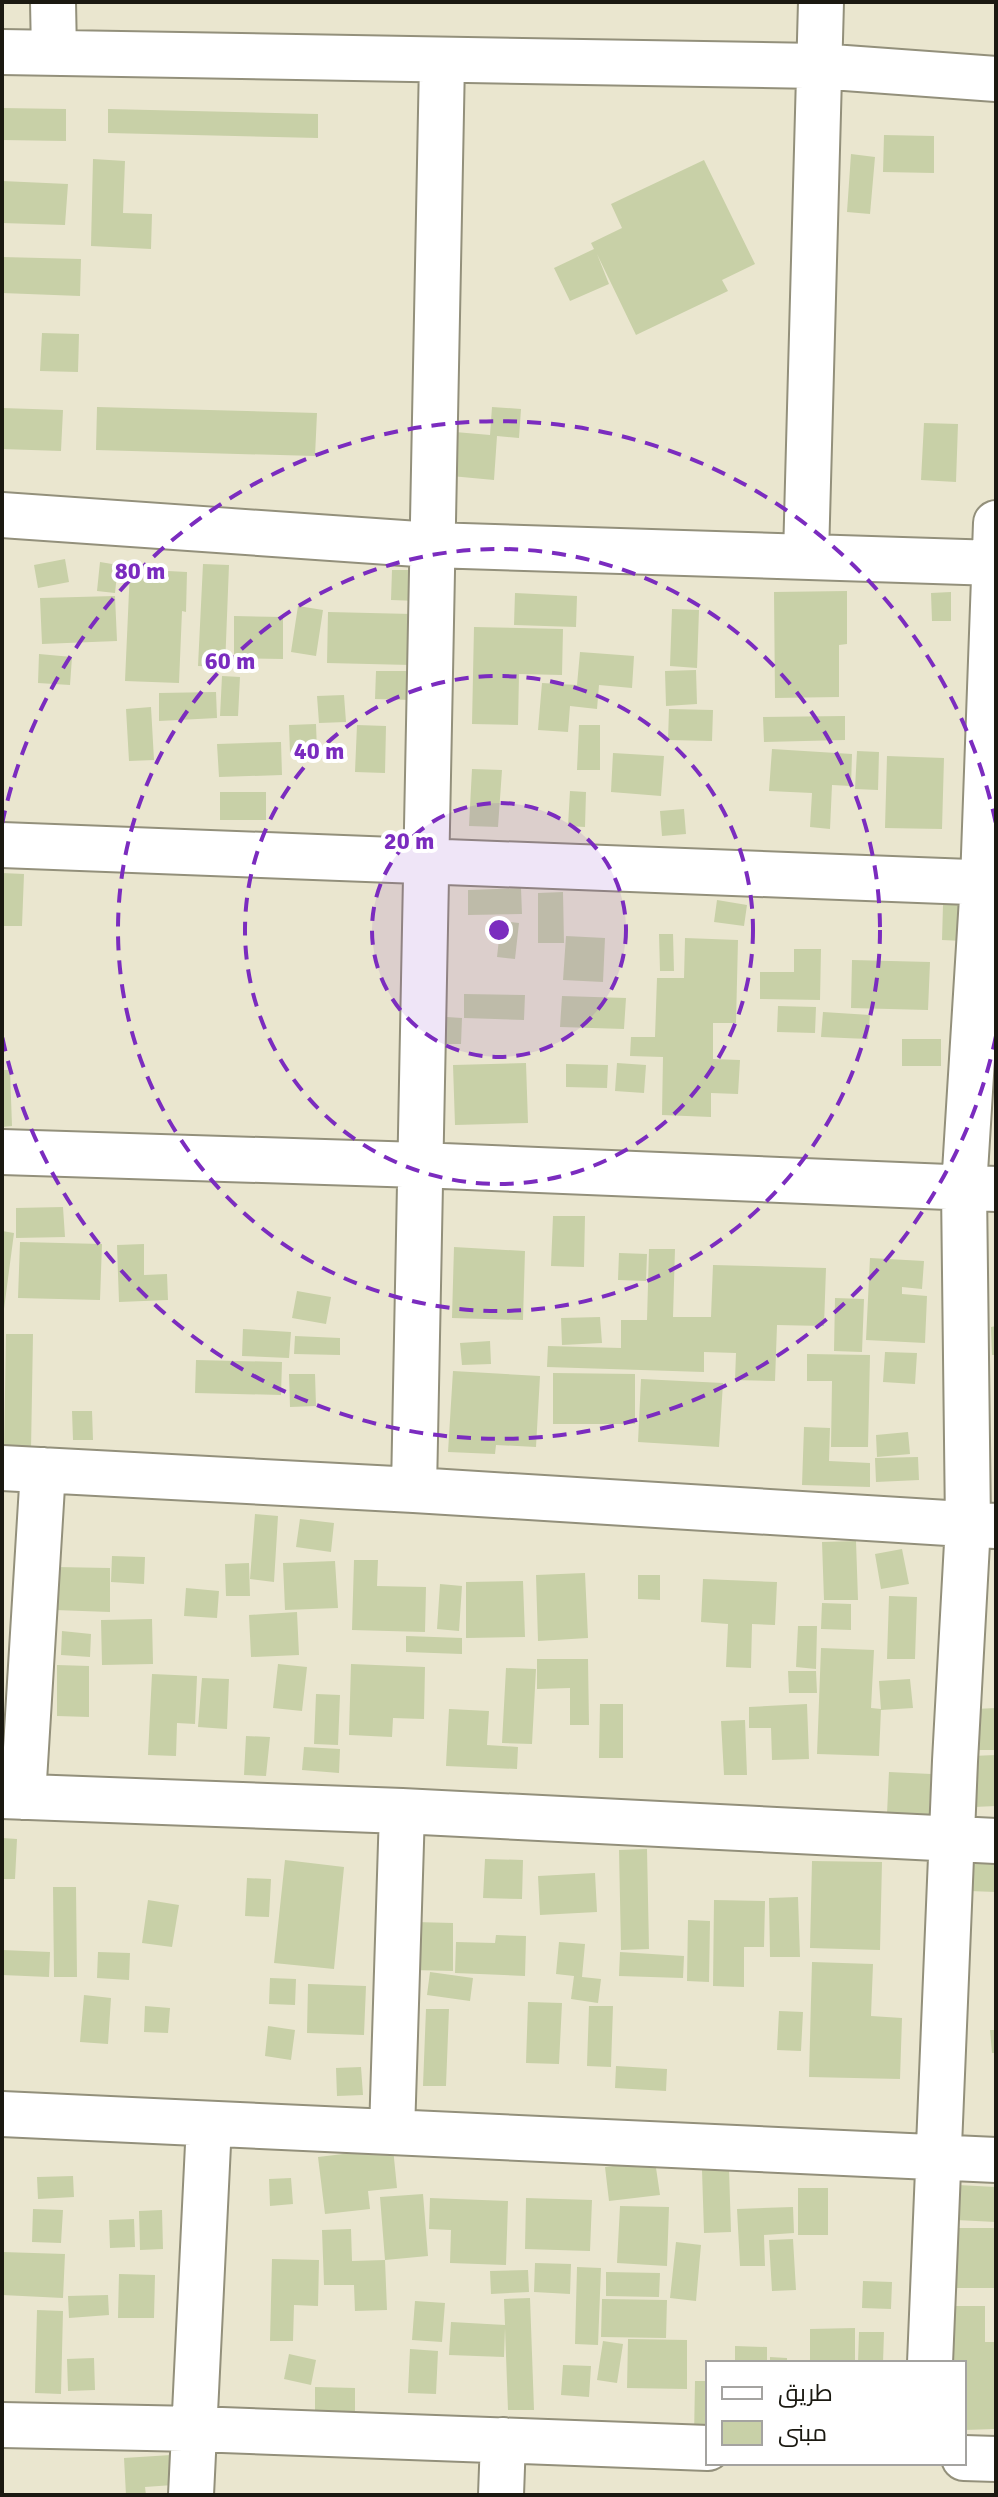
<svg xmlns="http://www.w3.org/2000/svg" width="998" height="2497" font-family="Signika,Cairo,sans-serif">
<rect width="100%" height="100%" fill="#eae6cf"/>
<path fill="#c8d0a7" d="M2,108L66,109V141L2,140Z
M108,109L318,114V138L108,133Z
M884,135L934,136V173L883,172Z
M851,154L875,157L870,214L847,212Z
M93,159L125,161L123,213L152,214L151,249L91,246Z
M704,160L755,264L722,280L728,291L636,335L597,254L609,284L570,301L554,268L594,249L591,243L622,228L611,204Z
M2,181L68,184L65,225L2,223Z
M2,257L81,259L80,296L2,293Z
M42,333L79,334L78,372L40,371Z
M97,407L317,413L315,456L96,450Z
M492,407L521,409L519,438L497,436L494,480L451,476L455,432L490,435Z
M2,408L63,410L61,451L2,449Z
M924,423L958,424L956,482L921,480Z
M65,559L69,582L38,588L34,565Z
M100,562L118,565L115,593L97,591Z
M203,564L229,565L225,667L198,666Z
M130,569L187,572L186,612L182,611L179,683L125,681Z
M392,570H419V601L391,600Z
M847,591V644L839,645V697L775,698L774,592Z
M951,592V621H932L931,593Z
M515,593L577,596L576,627L514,625Z
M115,596L117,641L42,644L40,598Z
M298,606L323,610L316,656L291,652Z
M672,609L699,610L697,668L670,666Z
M328,612L412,614L411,665L327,663Z
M234,616L283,617V659L234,658Z
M474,627L563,629L562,675L519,674L518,725L472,724Z
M580,652L634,656L632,688L599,685L597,709L570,706L568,732L538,730L542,683L577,685Z
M39,654L72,657L70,685L38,683Z
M696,670L697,704L666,706L665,671Z
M376,671H413L412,700L375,699Z
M222,676L240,677L238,716H220Z
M216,692L217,718L159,721V693Z
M344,695L346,722L319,723L317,696Z
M151,707L154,760L129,761L126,709Z
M669,709L713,710L712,741L668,740Z
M845,716V740L764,742L763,717Z
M316,724L317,751L290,753L289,725Z
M357,725L386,726L385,773L355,772Z
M579,725H600V770H577Z
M281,742L282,775L219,777L217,744Z
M772,749L852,754L851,786L832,785L830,829L810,827L812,793L769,791Z
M857,751L879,752L878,790L855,789Z
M613,753L664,756L661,796L611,792Z
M887,756L944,758L942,829L885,828Z
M472,769L502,770L498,827L469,826Z
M570,791L586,792L585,827L568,826Z
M220,792H266V820H220Z
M684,809L686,834L662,836L660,811Z
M2,873L24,874L22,926H2Z
M521,888L522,914L468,915V890Z
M563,892L564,943H538V893Z
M717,900L747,905L744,926L714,922Z
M943,905H964V941L942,940Z
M501,921L519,923L515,959L497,957Z
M659,934H673L674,971H660Z
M566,936L605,938L603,982L563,980Z
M685,938L738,940L736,1023H713V1059L740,1060L738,1094L711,1093V1117L662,1115L663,1057L630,1056L631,1037H655L657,978H684Z
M794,949H821L820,1000L760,999V972H794Z
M852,960L930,962L928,1010L851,1008Z
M464,994L525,995L524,1020L464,1018Z
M562,996L626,998L624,1029L560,1027Z
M778,1006L816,1007L815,1033L777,1032Z
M823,1012L870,1015L868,1039L821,1037Z
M432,1016L462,1018L461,1044H432Z
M902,1039H941V1066H902Z
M526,1063L528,1123L455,1125L453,1065Z
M617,1063L646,1065L644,1093L615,1091Z
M566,1064L608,1065L607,1088L566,1087Z
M2,1070H10L12,1126L2,1127Z
M63,1207L65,1237L16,1238V1208Z
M553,1216H585L584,1267L551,1266Z
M2,1231L14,1233L4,1309H2Z
M20,1242L102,1244L100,1300L18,1298Z
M144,1244V1275L167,1274L168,1300L119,1302L117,1245Z
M454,1247L525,1251L523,1320L452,1318Z
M649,1249H675L673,1317H711L713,1265L826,1268L824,1326L777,1325L775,1381L735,1380L736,1353L704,1352V1372L547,1367L548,1346L621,1348V1320H647Z
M619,1253L647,1254L646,1281L618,1280Z
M870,1258L924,1261L922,1289L902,1287V1294L927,1296L925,1343L866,1340Z
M297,1291L331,1297L326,1324L292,1318Z
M835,1298L864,1299L862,1352L834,1351Z
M600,1317L602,1343L562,1345L561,1318Z
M996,1326V1355H992L991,1327Z
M243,1329L291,1332L289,1358L242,1356Z
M6,1334H33L31,1450H4Z
M295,1336L340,1338V1355L294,1354Z
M490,1341L491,1364L462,1365L460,1343Z
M885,1352L917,1353L915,1384L883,1382Z
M807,1354L870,1355L868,1447H831L832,1381H807Z
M196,1360L282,1362L281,1395L195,1393Z
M453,1371L540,1376L536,1447L496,1445L495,1454L448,1452Z
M553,1373L635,1374V1424H553Z
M289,1374H315L316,1406L290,1407Z
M641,1379L723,1383L719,1447L638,1442Z
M72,1411H92L93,1440H73Z
M804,1427L830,1428L829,1461L870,1463V1487L802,1485Z
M908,1432L910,1454L877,1457L876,1435Z
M918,1457L919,1480L876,1482L875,1458Z
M255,1514L278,1516L274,1582L250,1579Z
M300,1519L334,1523L331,1552L296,1547Z
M856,1541L858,1600H824L822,1542Z
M902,1549L909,1584L881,1589L875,1554Z
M112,1556L145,1557L144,1584L111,1582Z
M354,1560H378L377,1586L426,1587L425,1632L352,1630Z
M335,1561L338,1608L285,1610L283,1563Z
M249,1563L250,1596H226L225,1564Z
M56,1567L110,1568V1612L55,1610Z
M585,1573L588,1638L538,1641L536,1575Z
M638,1575H660V1600L638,1599Z
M703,1579L777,1582L775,1625L752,1624L751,1668L726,1667L728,1624L701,1622Z
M523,1581L525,1637L466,1638V1582Z
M440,1584L462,1586L459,1631L437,1629Z
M186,1588L219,1591L217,1618L184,1616Z
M889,1596L917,1597L915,1659H887Z
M822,1603L851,1604V1630L821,1629Z
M297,1612L299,1655L251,1657L249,1615Z
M152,1619L153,1664L102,1665L101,1620Z
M798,1626H817L816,1669L796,1667Z
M62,1631L91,1634L90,1657L61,1655Z
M406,1636L462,1638V1654L406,1652Z
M821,1648L874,1650L871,1708L881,1709L879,1756L817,1754Z
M537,1659H588L589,1725H570V1688L537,1689Z
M278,1664L307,1667L302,1711L273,1708Z
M351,1664L425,1667L424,1719L393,1718L392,1737L349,1735Z
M57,1665L89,1666V1717L57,1716Z
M506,1668L536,1669L532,1744L502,1743Z
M788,1671H816L817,1693H789Z
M152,1674L197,1676L195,1724L177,1723L176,1756L148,1755Z
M202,1678L229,1679L227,1729L198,1727Z
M910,1679L913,1708L881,1710L879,1681Z
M316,1694L340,1695L338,1745L314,1744Z
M600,1704H623V1758H599Z
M807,1704L809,1759L772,1760L771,1728H749V1707Z
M996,1708V1750H977L975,1709Z
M449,1709L489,1711L487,1745L518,1747L517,1769L446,1766Z
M745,1720L747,1775H724L721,1721Z
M2,1729H8L7,1775H2Z
M246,1736L270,1737L266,1776L244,1775Z
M304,1747L340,1749L339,1773L302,1770Z
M996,1755V1806L974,1807L972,1756Z
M889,1772L931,1774L929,1816L887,1814Z
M2,1838L17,1839L15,1879H2Z
M647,1849L649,1949L621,1950L619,1850Z
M485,1859L523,1860L522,1899L483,1898Z
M285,1860L344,1867L334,1969L274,1963Z
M812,1861L882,1862L880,1950L810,1948Z
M971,1863L996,1864V1892L969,1891Z
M595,1873L597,1912L540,1915L538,1876Z
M247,1878L271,1879L269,1917L245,1916Z
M53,1887H76L77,1977H54Z
M798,1897L800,1957H770L769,1898Z
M148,1900L179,1905L172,1947L142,1943Z
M714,1900L765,1901L764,1947H744V1987L713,1986Z
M688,1920L710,1921L709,1982L687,1981Z
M415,1922L453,1923V1971L413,1970Z
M496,1935L526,1936L525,1976L455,1973L456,1942L495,1943Z
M559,1942L585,1944L582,1977L601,1979L598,2003L571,1999L574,1976L556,1974Z
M2,1950L50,1952L49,1977L2,1975Z
M98,1952L130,1953L129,1980L97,1978Z
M620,1952L684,1956L683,1978L619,1976Z
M812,1962L873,1964L871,2016L902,2018L900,2079L809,2077Z
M430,1972L473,1978L470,2001L427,1995Z
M270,1978L296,1979L295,2005L269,2004Z
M308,1984L366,1986L364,2035L307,2033Z
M84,1995L111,1998L108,2044L80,2042Z
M528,2002L562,2003L559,2064L526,2063Z
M145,2006L170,2008L168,2033L144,2032Z
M589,2006H613L611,2067L587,2066Z
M426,2009H449L446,2086H423Z
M779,2011L803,2012L801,2051L777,2050Z
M268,2026L295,2030L291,2060L265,2056Z
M990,2030H996V2053H992Z
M616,2066L667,2069L666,2091L615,2088Z
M361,2067L363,2095L337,2096L336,2068Z
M393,2148L397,2188L368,2191L370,2209L325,2214L318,2157Z
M655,2161L660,2195L609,2201L605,2167Z
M729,2169L731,2232L704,2233L702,2170Z
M73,2176L74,2197L38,2199L37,2177Z
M291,2178L293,2204L270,2206L269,2179Z
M958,2185L996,2187V2222L956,2220Z
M798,2188H828V2235H798Z
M423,2194L428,2256L385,2260L380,2197Z
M430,2198L508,2201L506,2265L450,2263L451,2230L429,2229Z
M526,2198L592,2200L590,2251L525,2249Z
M620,2206L669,2207L667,2266L617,2263Z
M793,2207L794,2233L764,2235L765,2266H740L737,2209Z
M33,2209L63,2210L61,2243L32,2242Z
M162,2210L163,2249L140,2250L139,2211Z
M134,2219L135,2247L110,2248L109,2220Z
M955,2228H996V2288H955Z
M351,2229L352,2261L385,2260L387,2310L355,2311L354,2285H324L322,2230Z
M793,2239L796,2290L772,2291L769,2240Z
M676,2242L701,2245L696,2301L670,2298Z
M2,2252L65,2254L63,2298L2,2295Z
M272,2259L319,2260L318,2306L294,2305L293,2341H270Z
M535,2263L571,2264L570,2294L534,2292Z
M577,2267L601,2268L598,2345L575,2344Z
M528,2270L529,2292L491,2294L490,2271Z
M606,2272L660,2273L659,2297L606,2296Z
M119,2274L155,2275L154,2318H118Z
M863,2281L892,2282L891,2309L862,2308Z
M108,2295L109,2315L69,2318L68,2296Z
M530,2298L534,2410H508L505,2328L504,2357L449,2355L451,2322L505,2325L504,2299Z
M602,2299L667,2300L666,2338L601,2337Z
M415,2301L445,2303L442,2342L412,2340Z
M950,2306H985V2342H996L994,2429L964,2430V2363H950Z
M37,2310L63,2311L61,2394L35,2393Z
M855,2328V2363H810V2329Z
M859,2332H884L883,2363H858Z
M628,2339L687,2340V2389L627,2388Z
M603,2341L623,2344L617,2383L597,2380Z
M735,2346L767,2347V2363H735Z
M410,2349L438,2351L436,2394L408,2393Z
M289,2354L316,2360L311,2385L284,2379Z
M770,2357L787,2358V2363H770Z
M94,2358L95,2390L68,2391L67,2359Z
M563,2365L591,2366L589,2397L561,2395Z
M695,2381H708V2438H694Z
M315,2387L355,2388V2421L315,2420Z
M171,2455L173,2485L145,2487L146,2495H126L124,2458Z"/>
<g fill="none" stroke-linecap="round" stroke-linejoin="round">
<g stroke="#93907b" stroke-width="48">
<path id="minor" d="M53,2L54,53
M2,52L818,66L996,79
M2,515L432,545L996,563
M806,556L821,2
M2,845L996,883
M2,1152L419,1165L996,1189
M2,1468L414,1490L996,1526
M414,1490L442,61
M2,1796L402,1811L996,1841
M23,1797L43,1470
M2,2114L996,2160
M392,2132L402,1811
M930,2363L955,1761L968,1525L964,1188L983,882L996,523
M2,2425L195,2429L708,2448
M964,2458L996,2459
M191,2495L209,2124
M501,2495L503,2440"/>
</g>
<use href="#minor" stroke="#fff" stroke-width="44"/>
</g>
<circle cx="499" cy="930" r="127" fill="#7b2cbf" fill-opacity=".12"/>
<g fill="none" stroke="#7b2cbf" stroke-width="4" stroke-dasharray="14 10">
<circle cx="499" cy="930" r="127"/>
<circle cx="499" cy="930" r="254"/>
<circle cx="499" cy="930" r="381"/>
<path d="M996 1036A508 508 0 0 1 2 1036M2 824A508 508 0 0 1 996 824"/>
</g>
<circle cx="499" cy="930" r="12" fill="#7b2cbf" stroke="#fff" stroke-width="4"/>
<g font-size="24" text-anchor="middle" font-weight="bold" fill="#7b2cbf" stroke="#fff" stroke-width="8" stroke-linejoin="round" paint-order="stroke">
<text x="140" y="579">80 m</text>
<text x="230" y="669">60 m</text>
<text x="319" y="759">40 m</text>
<text x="409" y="849">20 m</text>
</g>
<rect width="998" height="2497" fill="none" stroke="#1b1911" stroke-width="8"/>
<rect x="706" y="2361" width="260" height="104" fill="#ffffff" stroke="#a4a3a0" stroke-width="2"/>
<rect x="722" y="2387" width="40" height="12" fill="#ffffff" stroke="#a4a3a0" stroke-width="2"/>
<text x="778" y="2401" font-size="24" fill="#1b1911">طريق</text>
<rect x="722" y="2421" width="40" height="24" fill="#c8d0a7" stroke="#a4a3a0" stroke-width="2"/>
<text x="778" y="2441" font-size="24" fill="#1b1911">مبنى</text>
</svg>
